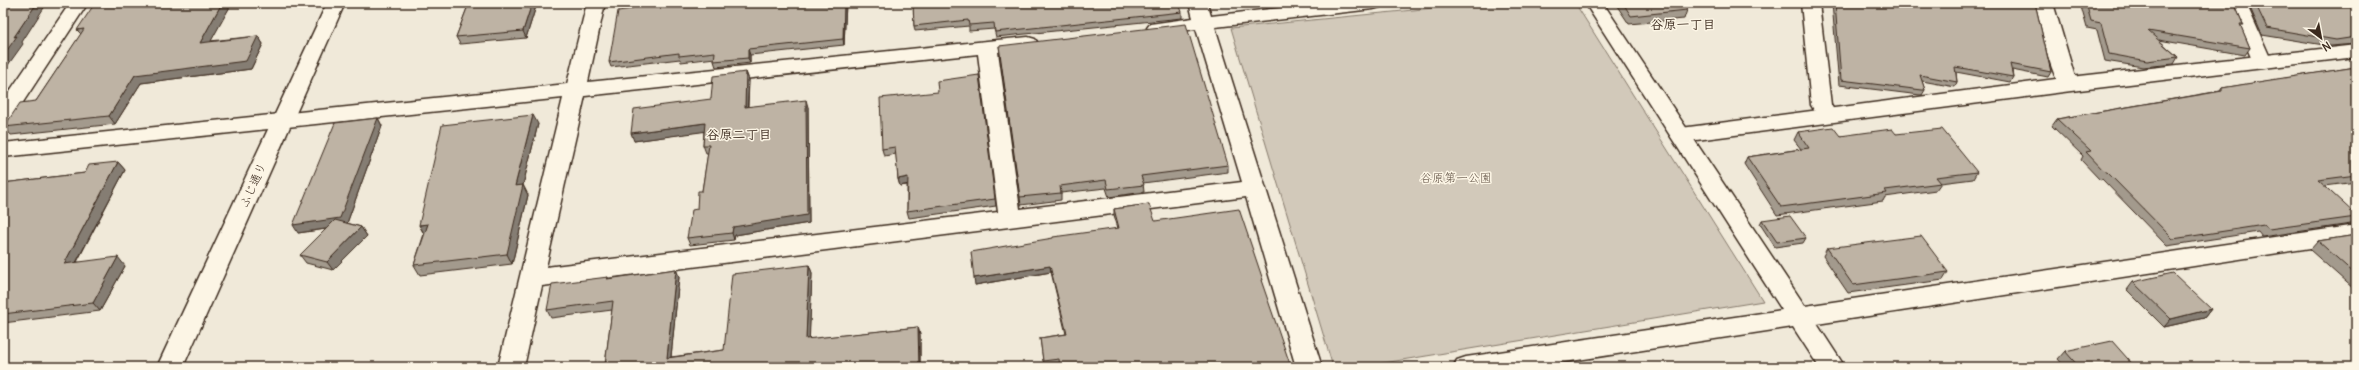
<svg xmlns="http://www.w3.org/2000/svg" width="2359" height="370" font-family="Delius,'Klee One',sans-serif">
<rect width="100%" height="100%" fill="#f0e9d9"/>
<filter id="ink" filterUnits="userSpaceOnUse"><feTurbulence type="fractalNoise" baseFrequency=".025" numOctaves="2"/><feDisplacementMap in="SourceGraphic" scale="8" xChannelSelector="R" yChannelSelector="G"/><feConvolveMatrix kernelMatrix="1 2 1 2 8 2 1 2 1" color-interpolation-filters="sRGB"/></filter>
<g filter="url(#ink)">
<path fill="#d2c9ba" stroke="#867a6c" d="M1484,3H1575L1763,301L1359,367H1333L1231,28Z"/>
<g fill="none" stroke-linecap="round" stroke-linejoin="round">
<g stroke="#3b2a1e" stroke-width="3">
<path id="minor" d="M70,3H88L10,122L3,124V101Z
M587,3H605L588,82L987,41L1028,37L1035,39L1038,43L1035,47L998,52L1020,209L1242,182L1196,29L1157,34L1150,32L1147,28L1150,24L1193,18L1189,3H1207L1211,16L1323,3H1382L1380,7L1373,9L1215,27L1322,367H1296L1246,197L542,286L524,367H498L563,98L3,157V143L567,84ZM978,54L998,212L546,267L585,96Z
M1585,3H1603L1805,306L2356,225V241L1817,324L1845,367H1819L1793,327L1532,367H1453L1457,360L1466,357L1782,310Z
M1801,3H1819L1831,105L1837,115L1834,120L1827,122L1820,120L1811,105Z
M2035,3H2053L2074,74L2081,84L2078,89C2073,90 2068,92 2063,88C2050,77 2040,22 2035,3Z
M2228,3H2246L2272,62L2269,67L2262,68L2255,67Z"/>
</g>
<g stroke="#3b2a1e" stroke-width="3">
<path id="tertiary" d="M327,3H345L183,367H157Z
M2356,45V57L2071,91L1681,142L1674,140L1670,135L1674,130L1681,128L2071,77Z"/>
</g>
<use href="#minor" fill="#fcf5e5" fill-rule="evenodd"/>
<use href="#tertiary" fill="#fcf5e5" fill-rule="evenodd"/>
</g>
<path fill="#a39a8d" stroke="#3b2a1e" d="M232,3L210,41L258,36L263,44L251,69L141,83L115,124L11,135L4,127L36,101L81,34L77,30Z
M469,3H537L526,38L460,44L456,37Z
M846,3L844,45L750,55V63L716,67L714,61L715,58L681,62L680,59L611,67L609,62Z
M913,3L1182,12V18L996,37L994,29L969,31V26L915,31L914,26Z
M1615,3H1681L1687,10L1684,19L1629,24Z
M1832,3H2035L2051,72L2048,77L2012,70L2013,77L2010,82L1956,72L1957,82L1955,87L1922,81L1925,90L1922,95H1920L1839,85Z
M2080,3H2234L2243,24L2241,27L2250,48L2245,55L2159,40L2178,57L2174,64L2143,67L2105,61L2097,30L2087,28Z
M2248,3H2356V44L2330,46L2262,35Z
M999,46L1228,165V172L1143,183L1144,192L1109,197L1106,188L1061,193V200L1021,205Z
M2356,67V182L2325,186L2356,217V218L2351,224L2262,237L2258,232L2167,246L2102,179L2100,180L2081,160L2083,156L2052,126L2057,119L2220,91L2222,88Z
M746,72L749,80L748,107H808L809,223L735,235L734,240L690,245L687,238L697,209L702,191L708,153H706L703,145L704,131L634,141L711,99Z
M979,75L996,206L909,218L907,211V185L900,186L898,179L896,154L884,156L882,149L938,92Z
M378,118L382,126L347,223L361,227L367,236L333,270L306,263L300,255L326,229L298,233Z
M538,124L523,185L528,195L512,264L420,275L414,265L424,234L419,225Z
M1798,132L1840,136L1896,134L1977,172L1973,179L1941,183L1936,190L1885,197L1883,201L1777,215L1744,164L1747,157L1801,149L1794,140Z
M118,162L125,170L77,262L125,266L100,311L3,323V183L85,173Z
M1149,204L1059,366L1050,367H1044L1040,338L1066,334L1051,272L975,285L1118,228L1114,215V209Z
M1762,220L1806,238L1803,243L1775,247L1760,224Z
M2356,235V290H2355L2310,250L2318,241Z
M1827,248L1948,272L1943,280L1848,293L1823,256Z
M809,265L812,273L809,339L918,327L920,335V367H591L605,365L612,310L551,318L547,310L608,277V279L676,269L679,277L671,357L724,350Z
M2133,282L2211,309L2204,318L2164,327L2127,290Z
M2065,351L2135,367H2065L2058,359Z"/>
<path fill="#857d73" stroke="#3b2a1e" d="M37,3H47L22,42L23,44L3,72V56L14,37Z
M222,3H232L206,50L200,43Z
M532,3H537L526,38L523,31Z
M844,3H846L844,45L843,39Z
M258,36L263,44L251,69L141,83L115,124L109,116L135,75Z
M748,49L750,55V63L748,58Z
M746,72L749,80L747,114L745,107Z
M806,100L808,107L809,223L735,235L734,240L732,233L733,227Z
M533,115L538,124L523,185L528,195L512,264L507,254L515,186Z
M378,118L382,126L346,226L298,233L293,225Z
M705,123L708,131L634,141L631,133Z
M118,162L125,170L71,272L64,264Z
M908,177L909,184L900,186L898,179Z
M428,224L425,235L419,225Z
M361,227L367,236L333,270L327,262Z
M118,257L125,266L100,311L93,303Z
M809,265L812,273L809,348L806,339Z
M1050,266L1051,272L975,285L974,278Z
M676,269L679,277L670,366L667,358Z
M2211,309L2204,318L2164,327L2171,319Z
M918,327L920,335V367H919Z"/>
<path fill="#beb3a4" stroke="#3b2a1e" d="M3,3H37L14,37L17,36L3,56Z
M95,3H222L200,43L258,36L246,61L135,75L109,116L4,127L20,103L36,101L84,29L77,30Z
M469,3H532L523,31L456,37Z
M633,3H844L843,39L748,49V58L714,61L715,52L679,56V53L609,62L618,11L632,9Z
M913,3H1179L1182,12L995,32L994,23L969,25L968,20L914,26Z
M1623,3H1681L1687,10L1631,16Z
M1835,3H2035L2051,72L2010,64L2013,77L1955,67L1957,82L1920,75L1925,90H1922L1841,80Z
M2086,3H2234L2243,24H2240L2250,48L2148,31L2178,57L2147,61L2109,54L2101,23L2091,21Z
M2255,3H2356V37L2336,40L2267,28Z
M1186,24L1228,165L1141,176L1144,185L1108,189L1106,180L1060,186L1061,193L1020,197L999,46Z
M2356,67V175L2318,180L2356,215V217L2269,229L2264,225L2173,239L2107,172H2105L2086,152L2091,151L2057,119L2222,91V88L2264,81Z
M746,72L745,107L806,100L807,215L733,227L732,233L687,238L692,210L697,209L698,191H702L709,145H703L705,123L631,133L634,109L711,99L713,76Z
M979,75L995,199L907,211L908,177L898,179L895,147L882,149L880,98L938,92L937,81Z
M533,115L515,186L523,185L507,254L414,265L428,224L419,225L442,125Z
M378,118L340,218L293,225L335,123Z
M1833,127L1840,136L1892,129L1896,134L1942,129L1977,172L1936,177L1941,183L1885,190L1887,193L1781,207L1747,157L1809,148L1798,132Z
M118,162L64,264L118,257L93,303L3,314V183L85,173L89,165Z
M1149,204L1155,221L1239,209L1263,280H1261L1291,367H1060L1059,359L1043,361L1040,338L1067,334L1050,266L974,278L971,252L1053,238V237L1119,228L1114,209Z
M1790,216L1806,238L1777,242L1762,220Z
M335,220L361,227L327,262L300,255Z
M2356,235V275L2318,241Z
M1921,236L1948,272L1853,285L1827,248Z
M809,265L806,339L918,327L919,367H591L605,365L613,301L547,310L552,284L608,277L607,279L676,269L667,358L724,350L732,274Z
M2173,273L2211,309L2171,319L2133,282Z
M2112,341L2135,367H2079L2065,351Z"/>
</g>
<g text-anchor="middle" stroke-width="3" stroke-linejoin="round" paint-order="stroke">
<g font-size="12" fill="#615245" stroke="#fcf5e5">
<text x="1456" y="182">谷原第一公園</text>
</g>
<g font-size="12" fill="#3b2a1e" stroke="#fcf5e5">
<text transform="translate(253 185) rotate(-66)" y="4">ふじ通り</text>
</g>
<g font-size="13" font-weight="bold" fill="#3b2a1e" stroke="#fcf5e5">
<text x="1683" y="29">谷原一丁目</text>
<text x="739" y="139">谷原二丁目</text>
</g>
</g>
<rect width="2359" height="370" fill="none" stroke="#fcf5e5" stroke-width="16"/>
<rect x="8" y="8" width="2343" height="354" fill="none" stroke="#3b2a1e" stroke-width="1.5" filter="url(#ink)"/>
<g transform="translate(2321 38) rotate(148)" stroke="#fcf5e5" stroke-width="3" paint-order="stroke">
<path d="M0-3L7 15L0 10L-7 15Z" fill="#3b2a1e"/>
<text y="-6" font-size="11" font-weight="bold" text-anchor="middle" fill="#3b2a1e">N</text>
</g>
</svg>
